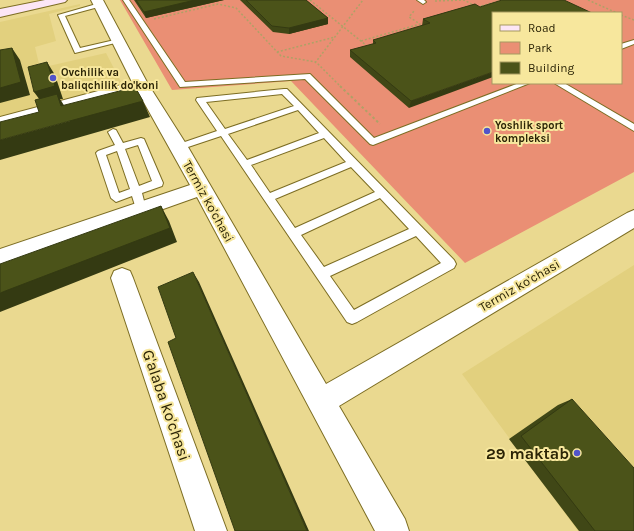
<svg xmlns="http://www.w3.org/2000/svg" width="634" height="531" font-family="Karla,sans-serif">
<rect width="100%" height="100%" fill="#ead990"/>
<path fill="#e2d07e" d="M80,4V6L49,14L56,41L35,47L40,68L106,53L122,84L0,117V22Z
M634,265V531H578L462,374Z"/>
<path fill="#ea8f74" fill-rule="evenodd" d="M120,0H634V172L465,263L291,81L172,90ZM493,13H621V83H493Z"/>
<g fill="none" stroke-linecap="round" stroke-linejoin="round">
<g stroke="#7c6d23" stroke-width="2">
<path id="lane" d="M123,0H129L185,82L310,74L374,138L519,83H530L373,145L370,144L305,79L180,87Z
M417,0H424L426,2L423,4Z
M100,3L102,4V6L65,16L80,48L119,39L123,41L75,53L58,15Z
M634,40V44L621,49V44Z
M554,83H564L634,124V131Z
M284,89H287L454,260L456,264L454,268L357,322L352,324L347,322L221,136L179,150L174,147L176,145L217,131L196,100L197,98ZM282,94L294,106L225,129L206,102ZM298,110L319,133L247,160L228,134ZM324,138L346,162L270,193L251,165ZM351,167L375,192L295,228L275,199ZM380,198L409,229L324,267L301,235ZM416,236L441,263L354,310L330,276Z
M113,129L116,130L123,143L141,138L144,139L163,183L162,186L142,193L146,209L145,212H137L132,196L116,202L111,198L96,153L98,151L115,145L108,132ZM138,145L152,181L139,186L125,149ZM117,151L130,189L119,193L106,155Z"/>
</g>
<g stroke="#7c6d23" stroke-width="2">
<path id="street" d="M91,0H103L148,84L188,147L326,384L627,213L634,210V228L339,406L405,519L409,531H375L197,197L0,267V249L190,185L137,90L0,127V117L132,82Z
M122,268L130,271L133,278L227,531H195L111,278L114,271Z"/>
</g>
<g stroke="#7c6d23" stroke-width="2">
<path id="secondary" d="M45,0H67L65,2L0,17V9Z"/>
</g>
<path stroke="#afa166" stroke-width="1.5" stroke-dasharray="2 2" stroke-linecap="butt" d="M310,0L367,46
M588,0L617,13
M435,1L464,0L475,6
M481,6L502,0
M621,15L634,20
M154,19L218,4L236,8L281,56L316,62L341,87
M361,41L420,24L409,17L414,11
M277,52L335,37
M315,63L363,0"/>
<path stroke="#afa166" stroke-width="2" stroke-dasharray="2.5 2.5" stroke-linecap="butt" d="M340,86L380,124"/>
<use href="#lane" fill="#fff" fill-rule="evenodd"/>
<use href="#street" fill="#fff" fill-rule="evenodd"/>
<use href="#secondary" fill="#fce6f6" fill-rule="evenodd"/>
</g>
<path fill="#404716" d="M134,0H224L146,18Z
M240,0H306L328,18V24L289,34L273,32Z
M475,4L409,108L350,57V50L373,44V40L422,26L423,19Z
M572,399L634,531H579L509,439L558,405Z"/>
<path fill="#343a12" d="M195,0H224L146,18L144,12Z
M328,18V24L289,34V28Z
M12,48L20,60L30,95L0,103V88Z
M47,62L55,75L63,99H60L67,110L143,101L150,117L0,160V140L70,121L43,104L34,92Z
M493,72V77L409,108L411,101Z
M161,206L169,221L177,242L0,312V293Z
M193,272L199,282L309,531H307Z"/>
<path fill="#4b5319" stroke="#343a12" d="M136,0H195L144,12Z
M246,0H306L328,18L289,28L272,26Z
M502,0H564L592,13H493V72L411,101L350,50L376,43L373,40L430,23L423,19L475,4L480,7Z
M12,48L21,82L0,88V50Z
M47,62L55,86L34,92L28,67Z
M135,87L143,101L0,140V122L39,112L35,100L57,94L61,106Z
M161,206L170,228L0,293V264Z
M193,272L307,531H235L168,342L176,338L158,287Z
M572,399L634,468V531H595L521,436Z"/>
<g fill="#5154ca" stroke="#f7e79d" stroke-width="1.5">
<circle cx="53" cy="78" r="4"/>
<circle cx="487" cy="131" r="4"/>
<circle cx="577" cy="453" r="4"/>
</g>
<g text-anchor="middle" stroke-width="4" stroke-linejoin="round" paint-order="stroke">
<g font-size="11" font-weight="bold" fill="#2b2406" stroke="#f7e79d" text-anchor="start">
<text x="61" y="76">Ovchilik va<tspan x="61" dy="13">baliqchilik do'koni</tspan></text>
<text x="495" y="129">Yoshlik sport<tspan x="495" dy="13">kompleksi</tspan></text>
</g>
<g font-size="13" fill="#2b2406" stroke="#f7e79d">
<text transform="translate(209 201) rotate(61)" y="5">Termiz ko'chasi</text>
<text transform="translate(519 285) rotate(-30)" y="5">Termiz ko'chasi</text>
</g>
<g font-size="16" fill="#2b2406" stroke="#f7e79d">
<text transform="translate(167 405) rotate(71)" y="6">G'alaba ko'chasi</text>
</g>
<g font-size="16" font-weight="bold" fill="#2b2406" stroke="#f7e79d" text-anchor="end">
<text x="569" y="459">29 maktab</text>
</g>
</g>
<rect x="492" y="12" width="130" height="72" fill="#f7e79d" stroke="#a59961"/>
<rect x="500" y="25" width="20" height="6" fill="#fce6f6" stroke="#a59961"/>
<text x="528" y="32" font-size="12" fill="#2b2406">Road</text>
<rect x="500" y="42" width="20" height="12" fill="#ea8f74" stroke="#a59961"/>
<text x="528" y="52" font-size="12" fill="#2b2406">Park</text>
<rect x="500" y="62" width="20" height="12" fill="#4b5319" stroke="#a59961"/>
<text x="528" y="72" font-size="12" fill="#2b2406">Building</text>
</svg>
